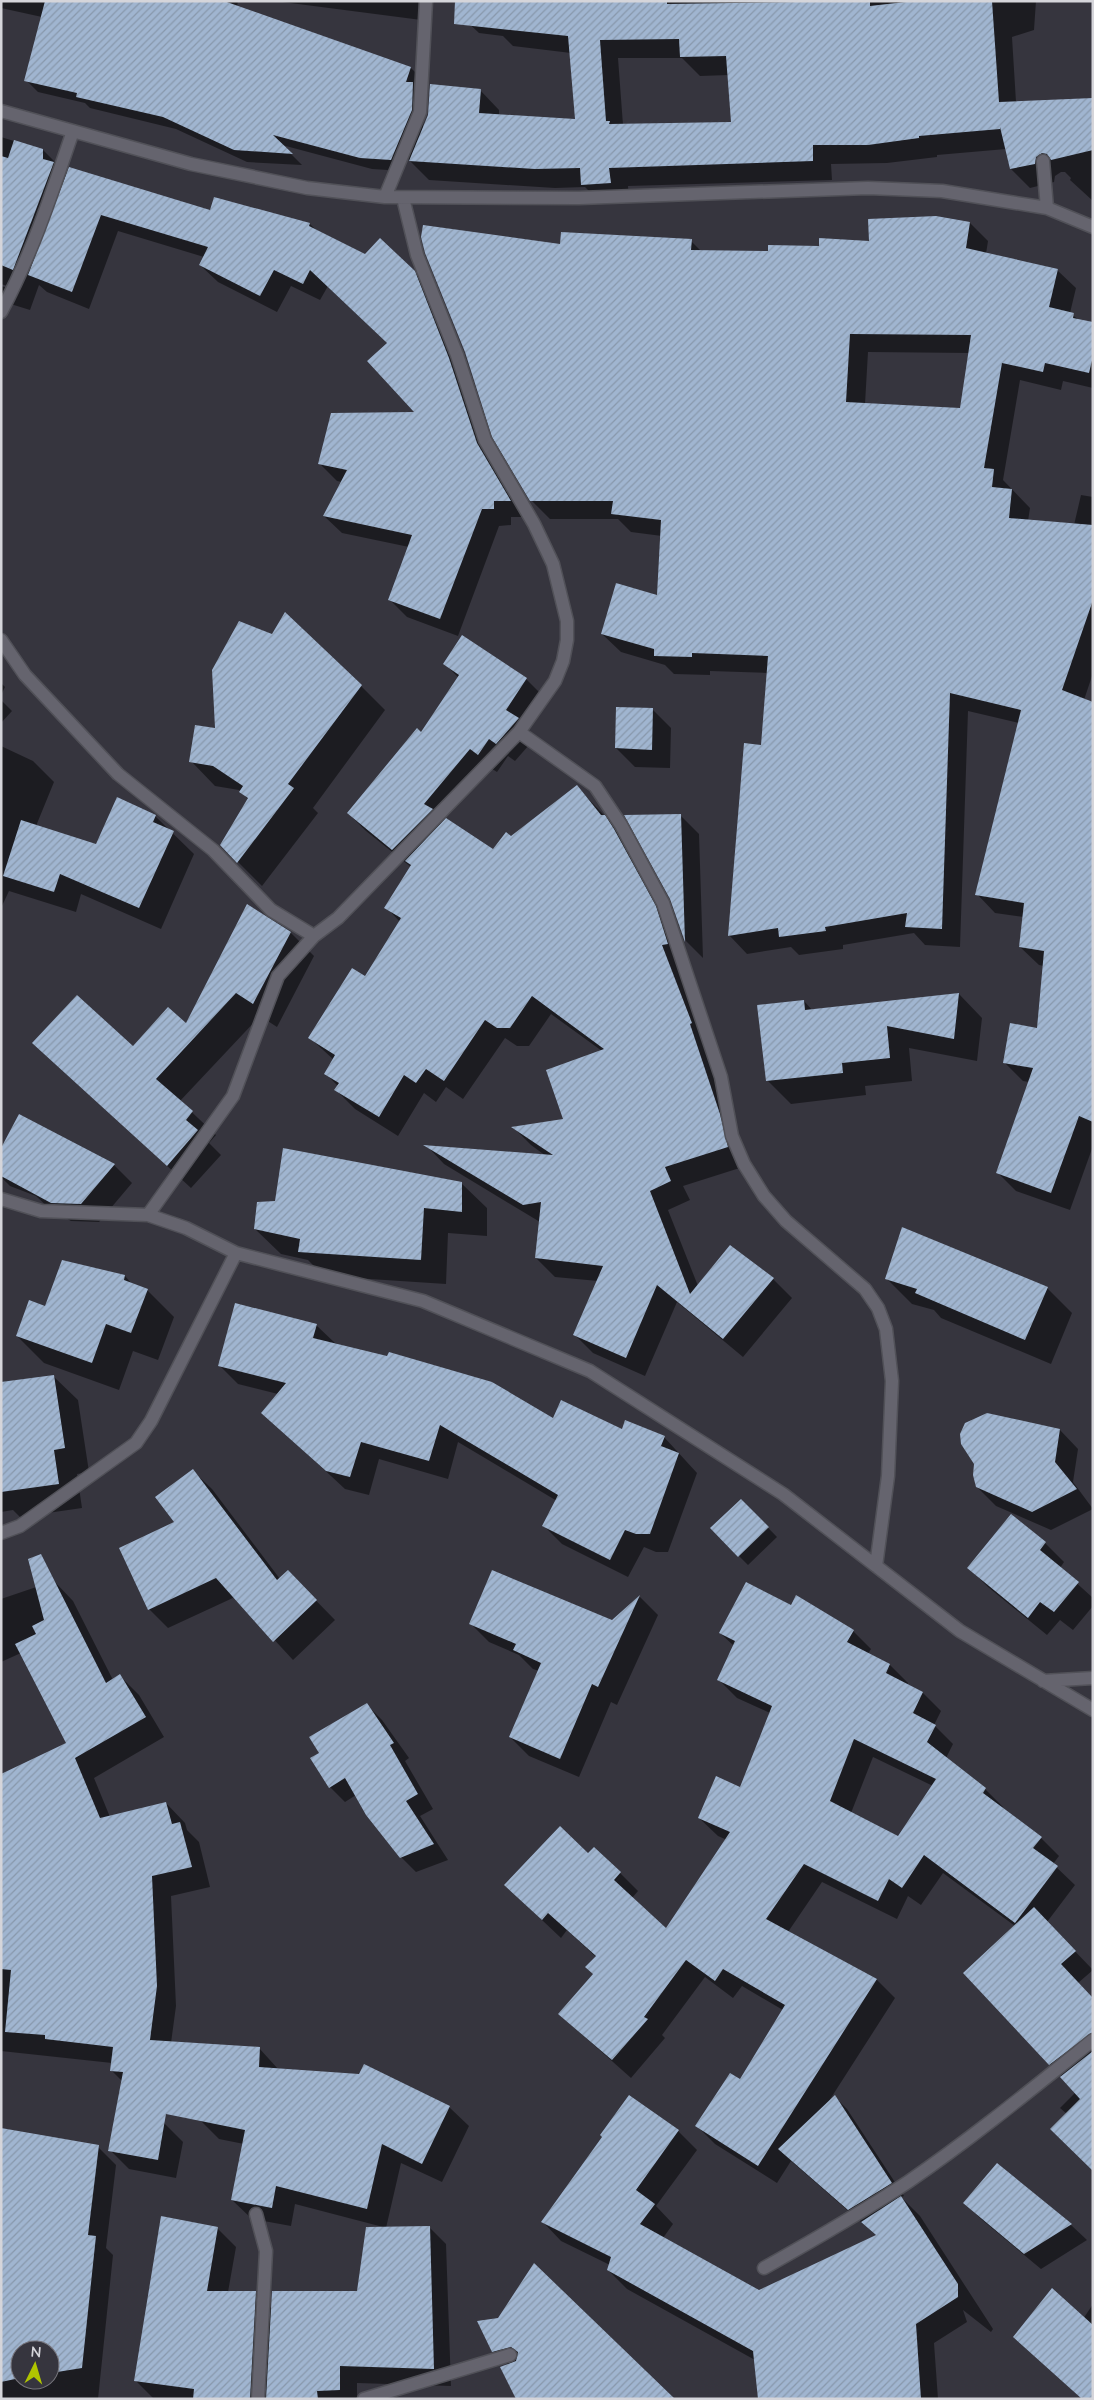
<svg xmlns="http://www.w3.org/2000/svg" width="1094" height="2400" font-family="Lato,sans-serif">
<defs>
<pattern id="building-hatch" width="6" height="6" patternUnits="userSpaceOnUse" patternTransform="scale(1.25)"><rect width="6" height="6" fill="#a0b5d0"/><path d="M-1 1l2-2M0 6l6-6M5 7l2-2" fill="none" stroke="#8898ac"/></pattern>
</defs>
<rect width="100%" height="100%" fill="#36353e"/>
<path fill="#0007" fill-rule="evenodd" d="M1,1H238L237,7L411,68L423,80L425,96L423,128L480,90L499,110V115L577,120L571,53L513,46L503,36L479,33L459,14L461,1H827V4L877,1H1036L1034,30L1012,37L1016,102L1093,99V201L1070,180L1071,178L1065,172H1061L1055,176L1054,182L1030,188L1011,169L1006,149L937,155V157L887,163L831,164L832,180L628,186L629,202L602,204L585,187L555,188L429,180L408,159L403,171L372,169L282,145L302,165L247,162L176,129L90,108L85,103L38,92L26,80L42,17L1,8ZM618,58H682L700,76L729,75L733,123L623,125Z
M275,1H427L433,7L429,12V21Z
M1,137L43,150L68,175L211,212L215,198L310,224L318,232L365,256L414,272L432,290L494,461L527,517H511V525L499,526L458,636L407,617L389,599L409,547L342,533L324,516L342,482L337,481L320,464L416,414L388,344L328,286L320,300L291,286L277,312L218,282L200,265L204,257L118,231L89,309L47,292L39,285L30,310L1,301V286L11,289V287L1,284Z
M970,223L988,241L986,254L1057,270L1076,288L1070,313L1080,321L1093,324V388L1063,381L1061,390L1020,380L1003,480L1030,508L1028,521L1074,525L1081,495L1093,497V673L1084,700L1093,703V1146L1070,1210L1016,1191L997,1172L1029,1082L1023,1081L1004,1062L1038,1029L1044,966L1039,965L1020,947L1024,917L995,913L977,894L1019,723L968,711L960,947L925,945L914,933L843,945V949L799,955L791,947L747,954L729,935L762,746L768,673L710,671V675L674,674L665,665L621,652L602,634L658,597L662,536L631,532L618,519H550L531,500L561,246L691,241L701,251L769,252L870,242ZM868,352L970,353L961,409L865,404Z
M444,663L526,679L544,697L525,726L536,737L515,761L508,756L497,772L489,767L441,823L494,850L577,787L624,836L674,927L746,1166L683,1186L690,1200L668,1210L698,1286L773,1279L792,1298L743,1357L677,1302L645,1376L593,1353L574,1334L598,1281L555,1277L536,1258L540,1222L444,1164L427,1146L546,1156L531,1145L513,1127L565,1120L602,1051L551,1014L529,1046H517L505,1038L463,1099L446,1087L436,1102L424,1093L398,1136L355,1109L336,1090L338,1086L326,1074L334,1060L310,1038L366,977L400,922L386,907L411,867L366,831L348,813L421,734L459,678Z
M1,683L5,687L1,695Z
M361,686L385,710L313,808L318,813L262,886L221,845L249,800L239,790L215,786L191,761L216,730Z
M1,700L12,711L1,723Z
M652,709L671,728L670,768L635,767L616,748Z
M1,746L33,761L54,782L36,826L97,845L155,816L194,854L161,929L81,894L76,912L9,891L1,908Z
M680,815L699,834L703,958L686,941L671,899Z
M248,906L291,933L314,956L277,1027L260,1016L180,1101L216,1135L209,1143L221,1155L191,1188L34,1043L133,1047L186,1025Z
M959,994L982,1018L977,1061L909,1048L912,1081L865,1086L866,1095L791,1104L768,1081L759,1006L804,1001L813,1011Z
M1,1151L114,1165L132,1183L99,1222L71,1221L51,1210L36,1196L10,1186L1,1177Z
M461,1183L487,1208V1236L448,1233L446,1284L324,1276L308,1260L281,1254L255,1229Z
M125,1276L132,1284L147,1290L174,1317L158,1360L133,1351L119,1390L44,1363L17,1336L46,1308Z
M887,1279L1047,1288L1072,1313L1051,1364L941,1318L934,1310L912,1304Z
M316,1325L335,1343L553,1420L664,1437L697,1473L668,1552H656L644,1547L628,1577L562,1544L544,1526L557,1501L458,1442L448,1479L379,1459L369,1495L345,1489L262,1412L278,1394L238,1384L220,1366Z
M53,1376L78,1400L89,1472L77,1474L82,1508L20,1517L13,1510L1,1512V1384Z
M1060,1430L1078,1449L1073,1482L1093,1509L1051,1530L996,1506L977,1487L975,1464Z
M193,1471L212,1489L280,1579L288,1572L335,1620L293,1660L235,1597L168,1628L149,1609Z
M741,1500L777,1537L748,1565L739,1556Z
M1011,1516L1045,1543L1064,1562L1060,1568L1093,1598V1606L1073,1630L1060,1620L1047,1635L988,1587L969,1568Z
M54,1581L73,1601L113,1680L120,1676L139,1695L164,1737L94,1778L110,1817L166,1803L185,1823L187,1830L199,1842L210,1887L171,1896L176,2006L171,2043L259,2048L279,2070L449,2107L469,2126L442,2182L401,2163L386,2228L429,2227L446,2244L451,2386L357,2383V2399H154L135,2380L162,2217L218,2229L236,2247L228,2292H255L272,2309L358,2292L383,2227L295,2204L291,2226L252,2219L232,2200L244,2144L219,2139L200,2120L131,2090L111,2070L112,2063L1,2051V1776L68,1744L21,1653L1,1662V1599Z
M640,1597L658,1615L617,1705L611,1702L579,1777L529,1756L510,1737L539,1671L533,1669L519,1655L489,1642L470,1623L612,1622Z
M791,1607L853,1631L871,1649L868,1654L890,1665L908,1683L907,1685L923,1693L941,1711L934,1725L953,1744L946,1758L985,1789L1003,1807L1002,1809L1041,1838L1059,1856L1053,1864L1075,1885L1047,1922L1093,1970L1078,1983L1093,1998V2168L1067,2114L1060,2108L1076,2092L1050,2064L1015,1926L943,1873L921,1905L908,1896L897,1919L822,1882L788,1932L877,1980L895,1998L829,2101L835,2097L847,2109L904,2196L901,2197L920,2216L993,2329L991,2332L963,2310L967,2322L934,2343L938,2399H759L755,2360L627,2289L608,2270L610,2265L561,2241L543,2222L678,2131L697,2150L656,2206L673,2224L663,2238L759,2291L877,2236L791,2161L777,2183L715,2144L697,2126L740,2081L783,2010L742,1986L733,1998L705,1977L662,2035L665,2038L631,2078L559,2014L594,1974L596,1957L567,1930L561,1938L524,1903L588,1854L620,1873L638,1891L632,1898L667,1930L727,1840L718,1836L699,1818L741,1788L770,1713L737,1698L719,1680L734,1646L720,1633ZM873,1757L933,1786L898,1837L851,1813Z
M366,1704L382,1720L409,1758L405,1761L433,1809L420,1816L448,1860L416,1872L401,1857L356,1795L345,1802L330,1787L321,1753Z
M164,2123L183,2142L176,2178L129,2169L110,2150Z
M1,2129L98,2147L116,2165L106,2248L113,2255L98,2399H1ZM20,2350H50V2380H20Z
M997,2164L1071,2225L1087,2240L1041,2269L981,2219L965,2203Z
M1093,2304V2399H1082L1050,2369Z
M479,2322L668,2399L507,2365L493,2351Z"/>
<path fill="url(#building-hatch)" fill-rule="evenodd" d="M45,1H224L411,67L406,82H413L412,110L391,160L360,158L273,135L293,154L234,150L163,117L76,97L77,93L24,81Z
M455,1H667V4L870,1V6L914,1H992L999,102L1093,98V150L1051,160L1047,154L1042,153L1036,157L1035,164L1010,169L1000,127V129L919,136V138L868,145H813V161L609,168L611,183L581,185L580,168L535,169L409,161L428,115L430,84L481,89L479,113L575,119L568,36L454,24ZM679,39L680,57L726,56L731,122L609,124L610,121H606L600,40Z
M14,140L43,149V159L54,162L13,270L1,265V156L8,158Z
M69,167L210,210L214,197L310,223L309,226L365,254L380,238L415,271L449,358L477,443L511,501H494V509H482L440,619L388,600L412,535L323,516L347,470L318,464L331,413L414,412L367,361L387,343L310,270L303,284L274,270L260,296L199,265L208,247L101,215L72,292L28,275Z
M936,216L970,222L966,248L1058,269L1049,307L1074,313L1073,318L1093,322V356L1089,373L1045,363L1043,372L1002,363L984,468L994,469L992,487L1012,489L1009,518L1093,525V600L1062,690L1093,702V1122L1079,1116L1051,1193L996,1173L1033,1068L1003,1063L1010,1023L1037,1028L1044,951L1019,947L1024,903L975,895L1021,710L950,693L942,929L905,927L907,913L825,927L826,931L779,937L778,928L728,936L744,743L761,745L768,656L692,653V657L654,656V649L601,634L616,583L657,595L661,520L611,514L613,501H530L492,437L465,352L425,253L421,237L423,225L560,244L561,232L692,239L691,250L768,251V245L819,246V238L869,241L868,219ZM850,334L971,335L960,408L846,402Z
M285,612L362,685L288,784L294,788L237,863L220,845L248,798L239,792L243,786L213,766L189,762L195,725L215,728L212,670L239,621L272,634Z
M462,635L527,678L506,710L519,718L496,744L489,739L478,755L470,749L424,804L433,809L392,850L347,813L417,728L421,732L459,675L443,664Z
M616,707L653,708L652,750L615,748Z
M577,785L601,815H605L614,829L656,906L668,944L662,945L692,1023L690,1024L720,1114L728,1147L665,1167L671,1181L650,1191L690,1294L730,1245L774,1278L723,1339L657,1285L626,1358L573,1335L603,1266L535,1258L541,1202L523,1205L423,1145L553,1155L511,1127L563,1119L546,1070L604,1049L532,996L510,1028H497L485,1020L444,1081L426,1069L416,1083L404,1075L379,1117L334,1090L339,1083L324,1074L335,1055L308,1038L352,968L365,976L401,918L384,908L411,865L405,861L446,818L493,849L506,832L511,836Z
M117,797L156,815L153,822L174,831L139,908L60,874L54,892L3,876L21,820L96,844Z
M681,814L685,942L670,899L624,815Z
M247,904L291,932L253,1004L236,993L156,1079L193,1111L186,1120L198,1130L167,1166L32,1043L77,995L133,1046L168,1007L186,1023Z
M959,993L954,1039L887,1026L890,1058L842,1063L843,1073L766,1081L757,1005L804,1000L805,1010Z
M19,1114L115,1164L81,1204L51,1203L1,1176V1148Z
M283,1148L462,1182V1212L424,1208L421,1260L298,1252L300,1239L254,1229L257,1202L275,1201Z
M902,1227L1048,1287L1025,1340L915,1293L917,1289L885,1279Z
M62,1260L125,1275L124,1280L148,1289L131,1333L106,1324L92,1363L16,1336L29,1300L45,1306Z
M235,1303L317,1324L313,1338L387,1356L389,1352L492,1382L553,1418L561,1400L622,1429L625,1420L665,1436L661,1446L679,1453L650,1534H636L625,1530L610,1560L542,1526L558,1495L440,1425L429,1461L361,1442L350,1477L326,1471L261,1413L286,1383L218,1366Z
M54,1375L65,1448L54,1450L59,1484L1,1492V1382Z
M987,1413L1060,1429L1055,1462L1077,1489L1032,1512L976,1487L973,1475L974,1464L961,1444L960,1434L965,1423Z
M193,1469L277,1580L288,1570L317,1600L273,1642L216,1578L148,1610L119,1548L174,1522L155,1497Z
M741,1499L769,1527L738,1557L710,1528Z
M1011,1514L1046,1542L1040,1550L1079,1582L1054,1612L1040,1602L1028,1618L967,1568Z
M41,1554L106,1683L120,1674L146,1717L75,1758L100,1818L166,1802L172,1824L180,1822L192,1867L152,1876L157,1986L150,2040L260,2047L259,2067L359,2074L364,2064L450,2106L422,2164L382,2144L367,2209L276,2186L272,2208L231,2200L245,2130L166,2114L158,2160L108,2151L123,2072L110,2071L113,2047L45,2039V2035L5,2032L11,1970L1,1969V1774L66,1743L15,1644L36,1634L32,1626L44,1620L28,1559Z
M492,1570L612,1620L640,1595L598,1687L592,1684L560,1759L509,1737L541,1663L513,1650L516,1644L469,1624Z
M746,1582L791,1605L796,1595L854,1630L847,1642L890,1664L886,1673L923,1692L913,1713L936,1725L927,1742L986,1788L983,1793L1042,1837L1033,1848L1058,1866L1015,1923L924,1855L902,1888L889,1879L878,1901L804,1864L766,1919L877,1979L758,2166L695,2126L730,2073L740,2079L785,2005L723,1969L715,1981L686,1960L644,2017L648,2019L612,2060L558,2014L593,1974L585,1967L596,1956L548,1913L542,1920L504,1885L560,1826L588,1853L594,1847L621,1872L614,1880L666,1928L730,1832L698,1818L716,1776L740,1787L772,1706L717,1680L735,1641L719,1633ZM854,1739L936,1779L898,1836L830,1801Z
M367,1703L394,1743L390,1745L418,1794L406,1801L434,1844L400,1858L366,1815L345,1778L329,1788L310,1758L319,1753L309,1737Z
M1034,1907L1076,1951L1061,1964L1093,1998V2032L1049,2065L963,1973Z
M1093,2051V2171L1050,2129L1080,2099L1060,2077Z
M629,2095L679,2130L636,2190L655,2204L640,2224L759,2290L876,2235L861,2222L901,2196L958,2284V2297L916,2324L921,2399H758L753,2351L607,2270L611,2257L541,2222L602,2137L600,2135Z
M835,2095L892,2183L848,2210L778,2149Z
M1,2128L99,2145L88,2235L96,2236L82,2368L51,2373L50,2350H20V2378L1,2382Z
M997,2163L1072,2224L1024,2254L963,2203Z
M161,2216L218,2227L207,2291H256L250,2399H193L194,2389L134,2381Z
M430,2226L434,2369L340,2366V2390L317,2391L318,2399H266L272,2291H357L366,2227Z
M534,2263L675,2399H516L500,2367L516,2361L518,2352L511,2347L492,2352L477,2321L498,2318Z
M1052,2288L1093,2325V2399H1082L1013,2337Z"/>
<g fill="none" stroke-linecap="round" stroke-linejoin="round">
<g stroke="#515158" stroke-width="15">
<path id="minor" d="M1,111L191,164L307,188L385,197L579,198L868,188L942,191L1047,208L1093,227
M1043,161L1047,208
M385,197L420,112L426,1
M1,312C32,254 52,193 73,131
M1,640L25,675L118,774L213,850L271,910L314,936
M519,732L595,786L621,825L663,903L721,1077L732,1136L744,1164L764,1196L786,1221L865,1289L878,1308L886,1329L892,1381L888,1476L876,1566
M1,1199L41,1211L148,1215L186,1228L236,1253L423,1301L590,1371L783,1494L960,1631L1093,1710
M148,1215L233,1096L278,976L314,936L338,918L519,732L555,681L563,661L567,640V621L553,564L534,524L485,440L457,355L417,255L403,198
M1,1533L20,1526L136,1443L151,1421L236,1253
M1043,1681L1093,1678
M256,2214L266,2251L258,2399
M764,2268C812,2241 861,2213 908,2182C972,2138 1032,2089 1093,2040
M364,2399L510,2355"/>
</g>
<use href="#minor" stroke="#65646e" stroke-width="12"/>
</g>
<rect width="1094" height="2400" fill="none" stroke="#d5d5da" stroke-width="5"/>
<g transform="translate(35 2365) rotate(5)"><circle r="24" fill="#36353e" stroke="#76757c"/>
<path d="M0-4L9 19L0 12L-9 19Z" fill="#b0c500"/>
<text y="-8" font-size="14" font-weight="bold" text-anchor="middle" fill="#d5d5da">N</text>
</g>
</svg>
